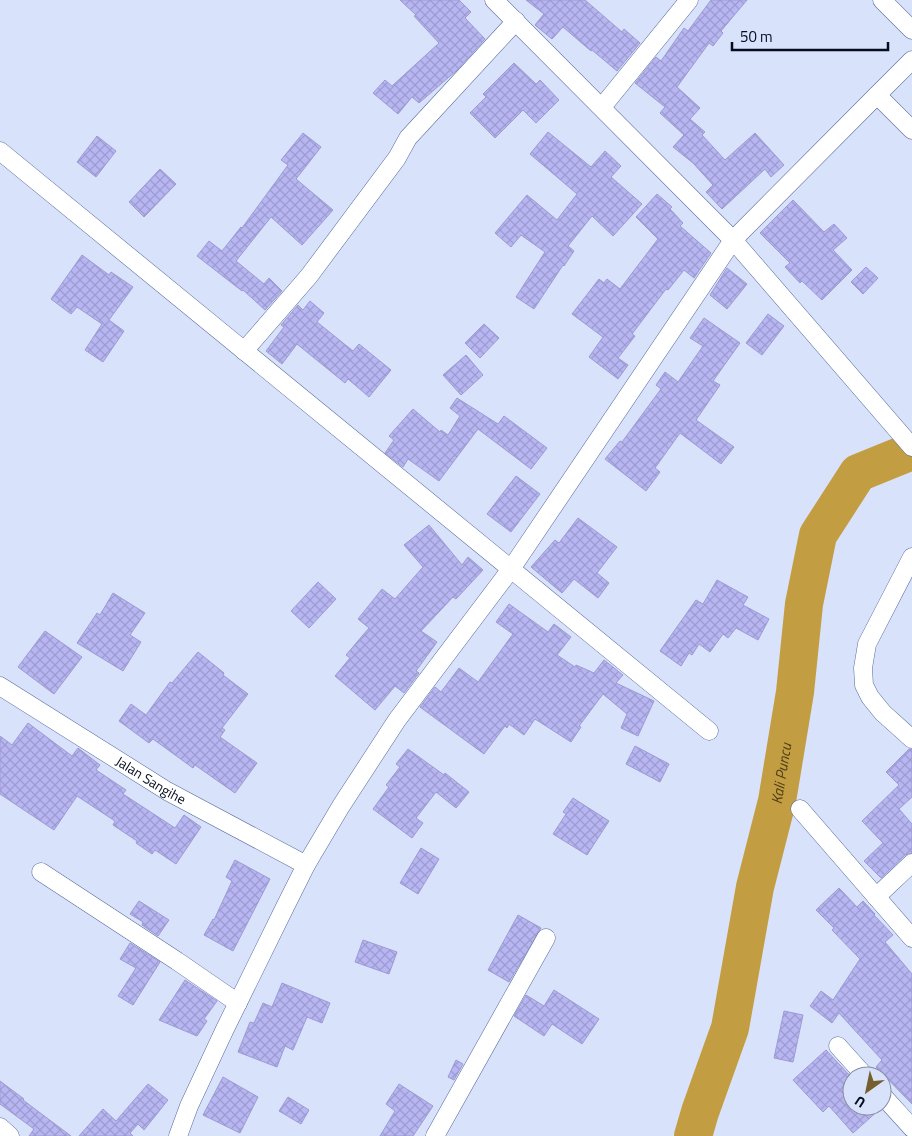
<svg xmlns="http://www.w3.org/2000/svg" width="912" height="1136" font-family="'Titillium Web',sans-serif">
<defs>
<pattern id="building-cross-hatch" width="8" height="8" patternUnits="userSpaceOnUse" patternTransform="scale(1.25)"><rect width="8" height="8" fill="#b8b6f2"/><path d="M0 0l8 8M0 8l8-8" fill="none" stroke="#9d9bcf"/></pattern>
</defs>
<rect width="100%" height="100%" fill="#d8e2fa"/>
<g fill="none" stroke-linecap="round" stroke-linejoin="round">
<path stroke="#c39d41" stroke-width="38" id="s1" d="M693,1136L700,1112L730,1028L755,887L777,801L795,692L804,604L818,535L858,473L912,451"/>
</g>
<path fill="url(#building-cross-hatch)" stroke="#9d9ad5" d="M400,0H459L471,12L465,18L485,39L456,71L419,103L412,97L398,114L373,93L385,80L392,86L439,43L414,16L416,15Z
M526,0H585L622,32L624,29L640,43L617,71L592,50L591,51L563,27L552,39L535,25L544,14Z
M711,0H747L721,31L723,33L713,46L709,43L677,87L700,108L690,119L705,132L702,135L725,160L755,133L784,165L771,177L765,169L722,209L706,192L713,185L693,163L673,147L684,135L660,113L665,107L635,83L656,57L661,61L684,28L688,31Z
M514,63L536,84L540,80L559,100L536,123L523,110L495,138L470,113L486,97L483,94Z
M548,132L591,167L605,151L621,166L611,177L642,204L613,236L592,216L568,246L574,251L564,266L563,265L534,309L516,297L545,252L521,235L511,247L495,233L527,195L557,220L577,194L530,154Z
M303,133L321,147L296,179L333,210L302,245L271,217L236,261L264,284L269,278L282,291L265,310L243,290L242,291L197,256L209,241L222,251L241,227L242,228L288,165L281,160Z
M97,136L116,151L96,177L77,162Z
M160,169L176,184L144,217L129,202Z
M657,194L672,207L670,209L683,223L680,226L711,253L694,278L684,270L668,290L666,289L632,334L635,336L618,358L628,365L618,379L589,357L603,337L572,314L599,279L604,283L607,279L620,289L658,239L636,217Z
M793,200L824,232L834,224L847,238L833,250L852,270L822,300L802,281L800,283L785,267L790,263L760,233Z
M82,255L109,275L111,272L133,287L109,320L124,331L103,362L85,350L102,324L77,307L71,314L51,299Z
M866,267L878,278L863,294L851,282Z
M727,268L747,284L727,309L710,295Z
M310,301L324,313L317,322L353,351L359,344L391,370L369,397L348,379L345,383L297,344L282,364L266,351L284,327L281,325L298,305L303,310Z
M768,314L784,326L762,355L746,343Z
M704,318L740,343L713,381L720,385L696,420L734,447L721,464L680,433L655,468L660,472L646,491L605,459L620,441L622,442L661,389L656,385L665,372L678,382L703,346L690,338Z
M484,324L499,338L480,358L465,343Z
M466,355L483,375L461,395L443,375Z
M457,398L498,424L504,416L547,448L531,469L478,429L439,481L408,459L403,467L385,453L394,440L389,436L413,409L440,432L441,430L448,435L460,416L450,408Z
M516,476L540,494L511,532L487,514Z
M578,518L617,547L597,573L609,583L598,598L574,579L562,593L531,567L555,540L559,543Z
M429,525L462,565L468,557L483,570L456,599L453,597L421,631L437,642L416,671L419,673L404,693L395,686L375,710L335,676L350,658L346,655L369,628L358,619L382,589L395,599L423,567L404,545Z
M717,580L748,597L743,605L769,619L758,640L736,628L728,638L723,634L710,652L699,644L692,655L689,653L681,666L660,651L696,600L703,604Z
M318,582L336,599L309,628L291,611Z
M113,593L145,613L130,635L141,642L123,671L77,643L97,613L100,615Z
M509,604L548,632L554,624L571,637L557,655L575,667L576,665L594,673L604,660L623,675L616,683L654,701L638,736L621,728L627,714L603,694L579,726L581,727L571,742L535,719L524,735L509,724L507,728L505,726L484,754L420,707L435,687L441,692L459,668L478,682L513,634L496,622Z
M45,631L82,657L54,694L18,667Z
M198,652L224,673L223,675L248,694L222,728L225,730L220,737L257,763L235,793L195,765L193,768L153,739L149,743L119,721L131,704L146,715L170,682L172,683Z
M28,723L72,756L78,748L100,765L96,770L126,790L123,794L175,828L184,815L201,827L176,864L155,850L152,854L136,843L137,841L113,825L115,821L77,796L54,830L0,794V736L12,745Z
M635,746L669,764L660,782L626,764Z
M408,749L444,775L445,773L469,792L456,808L436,792L416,818L423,823L412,838L373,809L389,787L386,785L400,767L396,764Z
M909,749H912V797L899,809L912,824V853L905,855L881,878L864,861L883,843L862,821L899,785L886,772Z
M573,798L609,821L587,855L553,834L566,814L563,812Z
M421,848L439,859L418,894L400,883Z
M235,860L270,879L233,951L204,935L213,919L214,920L232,881L226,877Z
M839,888L857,907L863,901L875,914L874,915L893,935L885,942L912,974V1104L876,1067L882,1060L839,1013L832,1023L810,1006L821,991L833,1000L860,959L832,930L834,928L816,910Z
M139,901L169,920L158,936L142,925L143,922L130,914Z
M518,915L541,928L509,982L488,970Z
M363,940L397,952L389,974L355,962Z
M130,943L160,962L133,1005L118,996L136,968L120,959Z
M185,980L217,1001L204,1019L207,1021L197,1036L159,1020Z
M282,983L330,1003L322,1023L307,1017L293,1050L285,1046L277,1067L238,1052L250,1022L254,1023L263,1003L272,1007Z
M554,990L599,1019L582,1044L552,1024L544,1036L514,1016L526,995L544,1006Z
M784,1011L803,1015L793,1062L774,1058Z
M826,1050L852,1078V1106H878L880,1109L853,1133L829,1106L823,1112L793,1080Z
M456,1060L463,1064L454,1080L448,1077Z
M223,1077L258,1097L240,1133L203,1115Z
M0,1081L24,1099L23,1100L71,1136H29L34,1129L0,1104Z
M148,1084L168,1100L144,1130L138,1124L130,1133L133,1136H79L103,1109L116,1121Z
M399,1084L433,1106L413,1136H380L395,1111L386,1104Z
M288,1097L309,1110L301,1124L279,1111Z"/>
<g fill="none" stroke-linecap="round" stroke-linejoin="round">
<g stroke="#566b9e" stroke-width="19">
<g id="street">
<path d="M882,0L912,30"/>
<path d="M912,60L877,95L912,130"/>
<path d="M877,95L733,240L912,447"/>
<path d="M602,107L689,0"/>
<path d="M0,151L709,731"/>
<path d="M244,351L309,276L397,158L408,138L516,21"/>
<path d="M912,557L867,644L863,668L864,685L870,697L883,713L912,739"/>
<path id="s2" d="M0,686L167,791L306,865"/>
<path d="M800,809L912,938"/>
<path d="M41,872L177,961L238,1003"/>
<path d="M876,897L912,863"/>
<path d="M838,1046L865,1076"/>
<path d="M882,1095L912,1128"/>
<path d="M0,1127L10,1136"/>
<path d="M178,1136L189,1106L224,1031L284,909L306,865L341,806L397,720L511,569L733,240L494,0"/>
<path d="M435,1136L546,938"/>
</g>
</g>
<use href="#street" stroke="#fff" stroke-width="18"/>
</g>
<g text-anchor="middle" stroke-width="4.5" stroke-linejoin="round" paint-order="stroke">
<g font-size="14" fill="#050c1f" stroke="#d8e2fa">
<text dy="5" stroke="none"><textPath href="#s2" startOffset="178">Jalan Sangihe</textPath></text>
</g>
<g font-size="15" font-style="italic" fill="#4e3d17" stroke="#d8e2fa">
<text dy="5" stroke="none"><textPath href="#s1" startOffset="374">Kali Puncu</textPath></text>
</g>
</g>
<g transform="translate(867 1091) rotate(213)"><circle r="24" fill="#d8e2fa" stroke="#848ca2"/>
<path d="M0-4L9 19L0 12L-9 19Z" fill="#755f2f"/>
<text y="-8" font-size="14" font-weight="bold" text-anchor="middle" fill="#050c1f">U</text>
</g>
<path d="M732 42v8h156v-8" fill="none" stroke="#050c1f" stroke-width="2.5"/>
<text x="740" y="42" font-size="15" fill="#050c1f" stroke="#d8e2fa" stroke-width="4" paint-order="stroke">50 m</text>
</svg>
